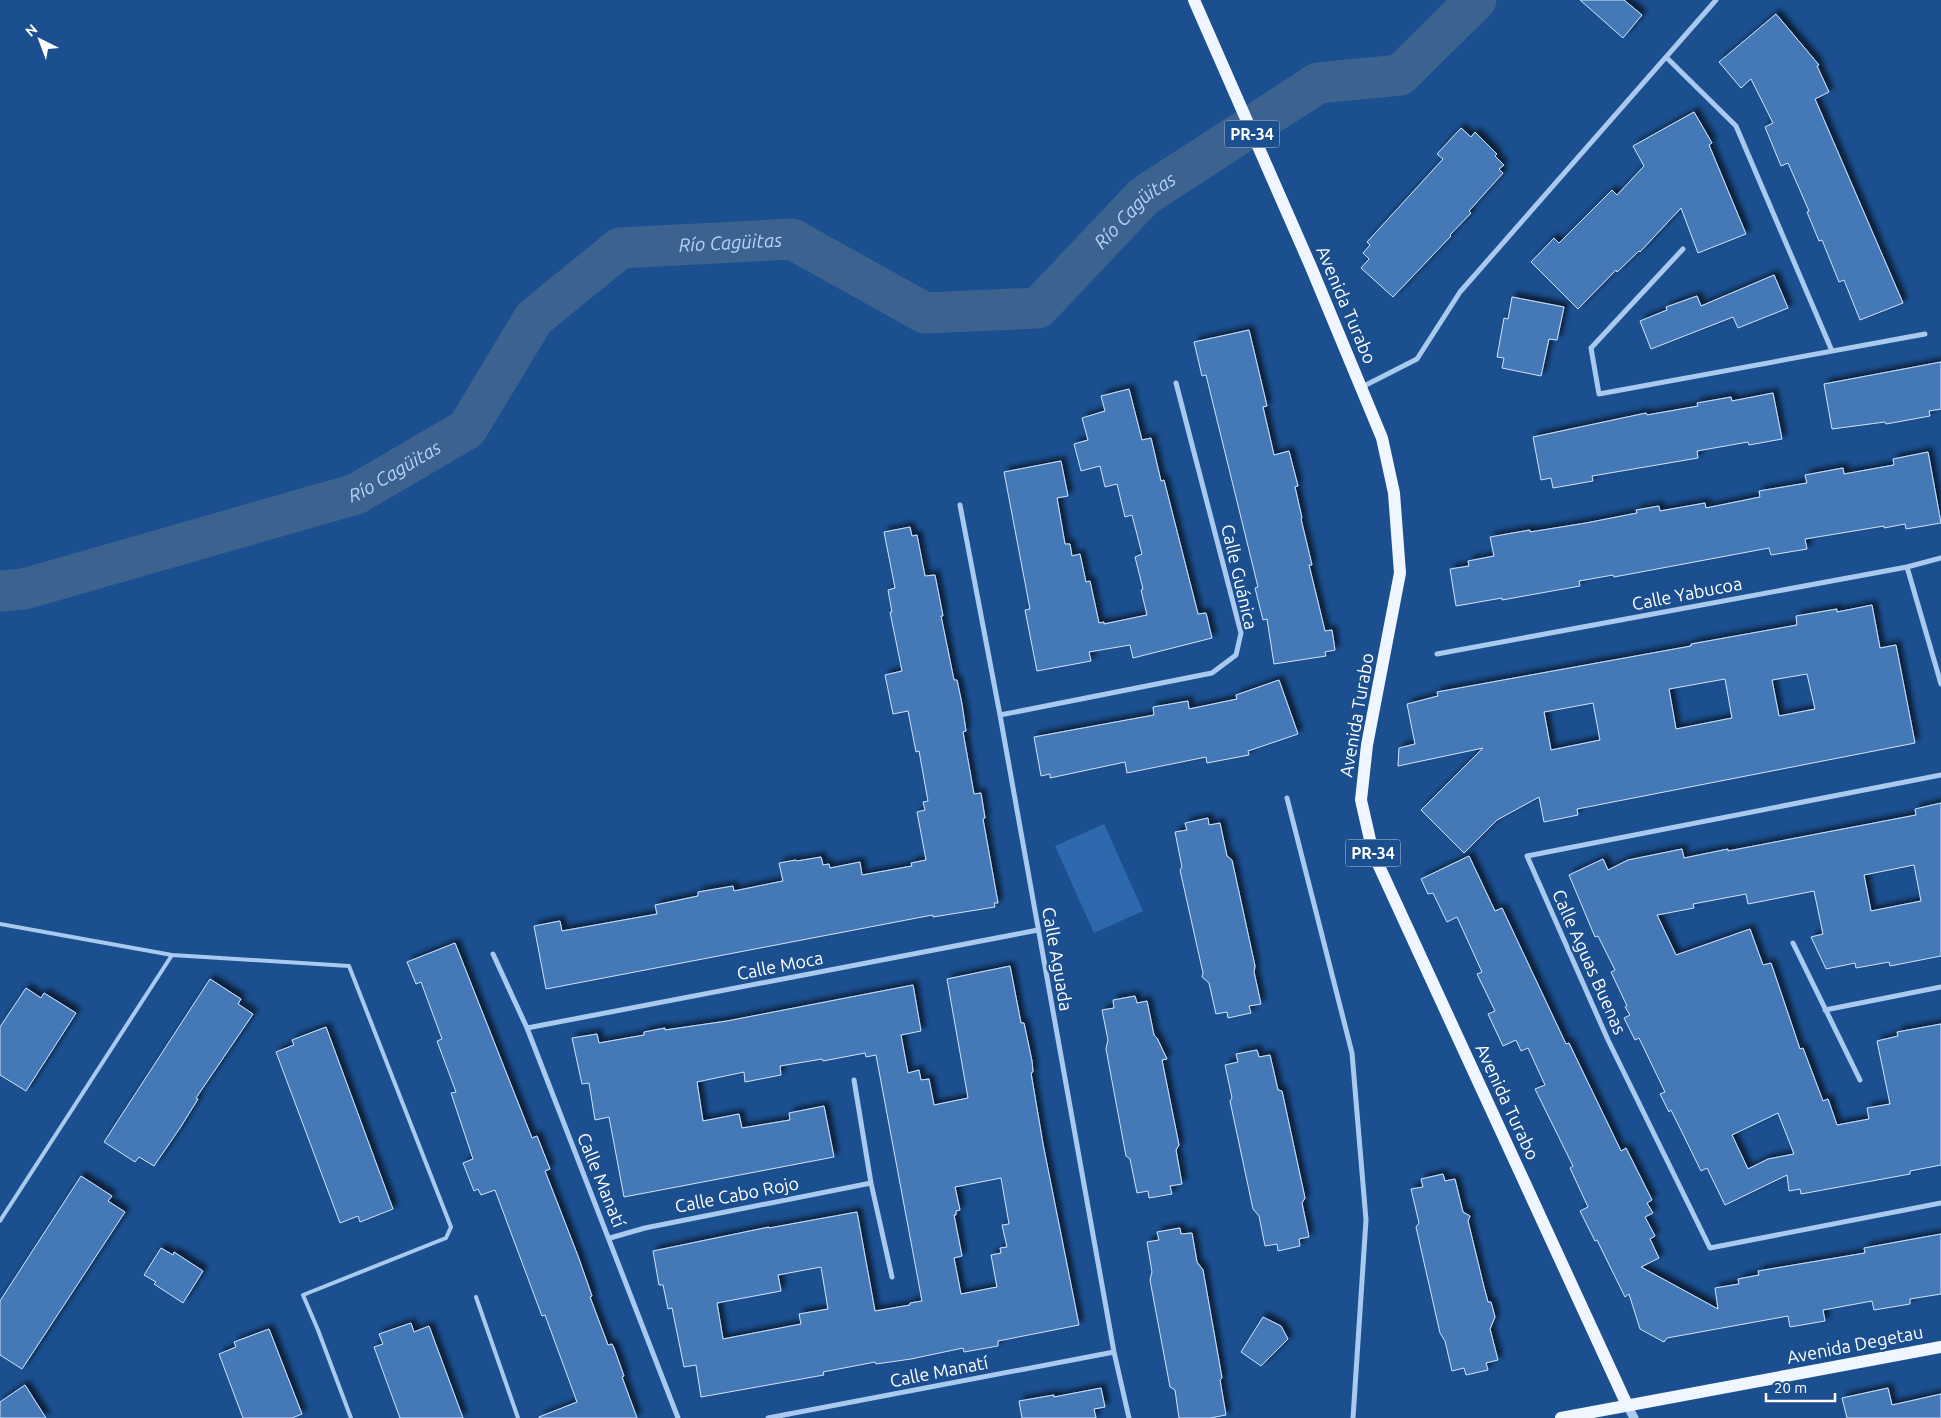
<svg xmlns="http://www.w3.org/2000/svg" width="1941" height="1418" font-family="Ubuntu,sans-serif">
<defs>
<filter id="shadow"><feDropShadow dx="4.5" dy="-4.5" stdDeviation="2.5" flood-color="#0009"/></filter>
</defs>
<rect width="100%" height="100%" fill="#1b4f8f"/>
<path fill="#2e69ad" d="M1104,824L1143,911L1094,933L1055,846Z"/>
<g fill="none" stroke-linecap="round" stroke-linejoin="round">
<path stroke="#3c6290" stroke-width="41" id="s1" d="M0,591L24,589L356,494L467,429L534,318L620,248L792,239L925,313L1038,308L1144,196L1318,83L1400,75L1476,0"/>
</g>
<path fill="#4478b7" stroke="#cfe3fa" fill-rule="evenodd" filter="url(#shadow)" d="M1580,0H1624L1642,15L1623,38Z
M1776,14L1819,65L1817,66L1829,92L1815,99L1903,303L1860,320L1844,280L1839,282L1822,240L1819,241L1807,212L1809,211L1788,163L1781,166L1765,127L1773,123L1751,79L1741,88L1719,62Z
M1694,112L1712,143L1709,145L1746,234L1698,253L1681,208L1640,252L1639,251L1617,272L1616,270L1578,309L1531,262L1554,238L1559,243L1612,190L1617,195L1644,166L1633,146Z
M1461,128L1471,137L1475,132L1497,154L1495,156L1504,165L1499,169L1503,173L1469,211L1471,213L1450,235L1451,236L1393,297L1361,268L1369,259L1363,253L1370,245L1367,242L1443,159L1437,154Z
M1774,275L1788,308L1738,328L1733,317L1651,349L1640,321L1667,310L1666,307L1697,296L1701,306Z
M1512,297L1564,307L1557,340L1549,339L1541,376L1502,368L1504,358L1497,357L1504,318L1508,319Z
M1249,330L1267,406L1263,407L1274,455L1289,451L1298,486L1295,487L1302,518L1301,519L1312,565H1309L1325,631L1332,630L1335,650L1325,652L1326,656L1274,664L1267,619L1263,620L1255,588L1258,587L1206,375L1202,376L1194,342Z
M1941,362V409L1929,411L1930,416L1886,424L1885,422L1832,429L1824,384Z
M1129,389L1142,440L1151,438L1161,481L1164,480L1198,614L1206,613L1212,638L1133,658L1130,645L1089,652L1091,661L1037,671L1025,610L1030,609L1004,472L1061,461L1068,496L1057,498L1065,544H1070L1072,556L1080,554L1086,582L1090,581L1099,623L1104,622V624L1147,615L1141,590L1143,589L1135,557L1142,554L1132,515L1125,517L1117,484L1105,487L1100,466L1081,471L1074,444L1088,440L1082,418L1105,411L1101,396Z
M1773,393L1782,439L1749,445L1748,442L1697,451L1698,458L1592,476L1593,481L1553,488L1551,478L1541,480L1533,437L1646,413L1647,415L1698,406L1697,403L1731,397L1732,401Z
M1928,452L1941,523L1906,529L1905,524L1884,528V526L1805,539L1807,549L1771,555L1769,548L1614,577L1613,575L1579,581L1580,586L1502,600V598L1456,606L1450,569L1469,566L1468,561L1494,556L1490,537L1530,530V532L1586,523L1637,513L1636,510L1659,506L1660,511L1705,503L1706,508L1760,497L1759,491L1807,483L1805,475L1843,468L1844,474L1894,465L1893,459Z
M910,527L912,536L917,535L925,576L935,575L943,616H941L954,680H957L962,704L966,731L963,732L974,794L981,793L985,818L983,819L998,903H994L995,907L933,917V915L922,917L546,989L534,926L560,921L562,931L657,914L655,905L698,896V892L733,886L734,891L783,881L779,863L796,860L797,861L821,857L823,865L829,864L830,868L860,862L862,875L912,866L911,863L926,860L917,812L925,810L923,802L928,801L919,751L916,752L908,711L893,714L885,675L902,671L890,612H892L888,590L895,588L884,532Z
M1872,605L1880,648L1896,645L1915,743L1577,809L1578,815L1544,822L1539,797L1497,820L1464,853L1421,810L1483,748L1398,766L1399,748L1415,744L1407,704L1438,696L1437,692L1691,646V644L1797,625L1796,616L1837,609V612ZM1807,674L1815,709L1779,716L1772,680ZM1725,679L1732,718L1676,729L1669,689ZM1593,703L1600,740L1551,750L1544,712Z
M1279,680L1298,734L1248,751L1249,755L1207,763L1206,757L1127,773L1125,762L1050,778V774L1041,776L1034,737L1154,715L1153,707L1188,701L1189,709L1237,699L1236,695Z
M1941,803V956L1890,966L1889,962L1856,968L1855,963L1826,969L1811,937L1823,934L1814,891L1748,904L1746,894L1693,904L1694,908L1657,915L1676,955L1750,929L1763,965L1771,963L1800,1049L1803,1048L1823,1101L1828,1099L1837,1125L1869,1119L1867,1108L1890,1104L1877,1041L1898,1036L1897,1032L1941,1024V1165L1910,1171V1174L1801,1194L1800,1189L1789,1191L1787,1175L1725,1205L1707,1168L1701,1171L1671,1110L1669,1112L1660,1094L1665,1092L1639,1038L1635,1040L1624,1018L1630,1015L1625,1007L1627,1006L1611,972L1615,970L1598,936L1595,937L1569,875L1603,859L1608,870L1628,860L1682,849L1684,858L1728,849V851L1916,815L1915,809ZM1914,865L1921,901L1871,911L1864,875ZM1778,1113L1794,1154L1768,1159L1748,1169L1732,1135Z
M1208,818L1209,825L1220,823L1227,856L1232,860L1255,966L1254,972L1261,1004L1249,1006L1251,1013L1228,1018L1227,1012L1216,1014L1209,983L1202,977L1203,973L1180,870L1182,867L1175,832L1187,830L1185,823Z
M1469,856L1495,911L1502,908L1566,1044L1569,1043L1621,1151L1626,1148L1652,1200L1647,1203L1653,1213L1645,1217L1655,1236L1650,1239L1659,1258L1641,1267L1718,1309L1715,1288L1739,1284L1738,1279L1759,1275L1758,1271L1865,1253L1864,1248L1941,1234V1294L1910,1299V1304L1874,1310L1872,1301L1823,1310L1825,1321L1790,1327L1788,1316L1667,1338L1664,1342L1640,1329L1629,1294L1625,1297L1597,1240L1595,1241L1580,1211L1588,1207L1570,1168L1573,1166L1535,1089L1545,1085L1528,1048L1521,1051L1516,1040L1503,1046L1488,1014L1495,1011L1477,974L1482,972L1457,917L1447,922L1433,893L1428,894L1421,879Z
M455,943L532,1138L537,1136L550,1169L545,1171L578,1256L592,1296L590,1297L608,1345L612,1344L614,1348L624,1376L622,1377L637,1418H539V1417L577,1402L545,1315L542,1316L495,1190L481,1195L478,1189L474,1191L463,1163L473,1159L451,1093L456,1092L437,1041L442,1039L421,982L416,984L407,962Z
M1010,966L1021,1023H1024L1032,1061L1033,1072L1031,1073L1043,1144L1079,1325L998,1341V1346L964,1352L963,1348L911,1359L876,1364L875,1362L823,1372L824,1375L701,1397L696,1365L684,1367L672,1308L668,1309L663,1285H659L653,1251L769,1227V1228L857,1212L875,1311L910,1305V1303L922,1301L876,1055L866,1057L865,1053L823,1061L822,1059L780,1066L781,1075L745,1082L744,1072L697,1082L703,1121L739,1114L742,1128L790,1120L789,1113L824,1106L834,1157L624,1197L609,1117L595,1120L589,1083L582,1084L572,1038L597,1034L599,1043L644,1035V1032L665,1028V1030L727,1021L913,985L921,1031L901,1035L908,1073L919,1070L921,1080L929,1079L934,1105L968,1098L947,979ZM1001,1178L1009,1224L1002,1225L1007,1247L1000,1248L1001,1253L991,1255L997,1287L961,1294L954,1258L962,1256L954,1215H956V1211L960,1210L955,1187ZM821,1267L828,1309L799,1314L801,1324L723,1339L717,1303L781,1291L778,1275Z
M210,979L241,999L238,1004L253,1014L196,1098L198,1099L180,1128L154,1166L139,1157L135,1162L104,1142Z
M26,988L41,998L44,993L76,1013L26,1091L0,1075V1027Z
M1135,996L1137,1003L1147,1001L1154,1035L1157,1038L1167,1059L1162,1060L1179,1145L1176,1150L1182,1184L1170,1186L1172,1194L1149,1198L1148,1191L1137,1193L1130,1159L1126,1156L1106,1049L1108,1040L1102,1010L1114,1008L1113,1000Z
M326,1027L393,1209L360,1222L358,1216L340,1223L276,1052L294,1045L292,1040Z
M1257,1050L1259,1057L1270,1055L1278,1090L1282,1091L1305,1198L1302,1203L1309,1237L1299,1239L1300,1246L1278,1251L1277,1244L1265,1246L1259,1216L1253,1209L1230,1101L1232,1098L1225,1065L1238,1062L1236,1054Z
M1443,1174L1445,1181L1455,1179L1463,1212L1470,1216L1468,1221L1483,1283L1488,1302H1491L1495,1317L1490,1329L1498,1360L1486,1363L1488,1370L1466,1375L1464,1368L1452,1371L1445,1341L1440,1333L1416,1227L1419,1223L1411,1189L1423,1187L1421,1179Z
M81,1176L112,1196L108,1201L125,1212L22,1369L0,1355V1301Z
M1180,1228L1181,1234L1192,1233L1197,1262L1203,1270L1222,1378L1220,1380L1226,1415L1210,1418H1179L1175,1390L1170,1387L1150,1280L1152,1272L1147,1242L1159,1240L1157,1232Z
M161,1248L173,1255L174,1252L203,1271L183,1303L154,1284L156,1282L144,1275Z
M1263,1317L1281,1326L1288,1339L1261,1366L1241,1352Z
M411,1323L414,1332L429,1326L463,1418H400L374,1347L383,1344L379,1334Z
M269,1329L302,1414L292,1418H243L219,1354L236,1347L234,1342Z
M25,1385L46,1418H0V1402Z
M1101,1388L1105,1407L1094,1409L1096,1418H1022L1019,1401L1054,1395V1397Z
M1888,1388L1892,1405L1941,1394V1418H1847L1842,1398Z"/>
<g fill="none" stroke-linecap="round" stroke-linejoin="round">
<path stroke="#a9c9ee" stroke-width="4" d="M0,924L172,955
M0,1221L172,955L349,966L451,1227L446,1238L303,1295L318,1330L351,1418
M476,1297L518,1418"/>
<path stroke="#a9c9ee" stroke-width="5" d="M1666,57L1736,126L1832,351
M1683,249L1591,348L1599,394L1925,334
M1362,387L1417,359L1460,292L1716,0
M960,505L1000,715L1114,1352L1129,1418
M1907,567L1941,684
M1437,654L1907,567L1941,558
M1000,715L1212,673L1236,655L1241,633L1176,383
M1941,775L1527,856L1608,1040L1710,1248L1941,1203
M1287,798L1352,1053L1366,1220L1353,1418
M1793,943L1860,1080
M493,954L527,1028L678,1418
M1825,1010L1941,987
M527,1028L1038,930
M854,1080L871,1183L892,1277
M610,1238L645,1228L871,1183
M768,1418L1114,1352"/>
<path stroke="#a9c9ee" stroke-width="9" d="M1627,1405L1634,1418"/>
<path stroke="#f0f6ff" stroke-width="12" d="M1194,0L1311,267L1382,438L1394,493L1400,573L1367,745L1361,800L1373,853L1627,1405
M1561,1418L1941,1347"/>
</g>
<g text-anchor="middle" stroke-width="5" stroke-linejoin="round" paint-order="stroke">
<g fill="#1b4f8f" stroke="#bbcadd" stroke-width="1">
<rect x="1224.5" y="120.5" width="55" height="27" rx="4"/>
<rect x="1345.5" y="839.5" width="55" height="27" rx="4"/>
</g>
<g font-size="16" font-weight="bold" fill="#fff">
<text x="1252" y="140">PR-34</text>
<text x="1373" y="859">PR-34</text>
</g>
<g font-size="18" fill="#fff" stroke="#1b4f8f">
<text transform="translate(1346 305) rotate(67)" y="6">Avenida Turabo</text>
<text transform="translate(1239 577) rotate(77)" y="6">Calle Guánica</text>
<text transform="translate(1687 594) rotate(-11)" y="6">Calle Yabucoa</text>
<text transform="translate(1357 715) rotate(-80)" y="6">Avenida Turabo</text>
<text transform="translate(1057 959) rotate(80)" y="6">Calle Aguada</text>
<text transform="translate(1589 962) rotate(66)" y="6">Calle Aguas Buenas</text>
<text transform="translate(780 966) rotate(-11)" y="6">Calle Moca</text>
<text transform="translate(1507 1102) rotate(65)" y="6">Avenida Turabo</text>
<text transform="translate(601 1180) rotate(68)" y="6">Calle Manatí</text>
<text transform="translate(737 1195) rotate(-11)" y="6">Calle Cabo Rojo</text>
<text transform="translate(1855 1345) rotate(-11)" y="6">Avenida Degetau</text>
<text transform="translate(939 1372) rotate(-11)" y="6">Calle Manatí</text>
</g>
<g font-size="19" font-style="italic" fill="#b5d3f5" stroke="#1b4f8f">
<text dy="7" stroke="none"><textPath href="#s1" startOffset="1314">Río Cagüitas</textPath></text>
<text dy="7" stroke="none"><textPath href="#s1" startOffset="849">Río Cagüitas</textPath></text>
<text dy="7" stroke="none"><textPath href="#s1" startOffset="414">Río Cagüitas</textPath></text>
</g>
</g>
<g transform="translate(40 40) rotate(318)" stroke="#1b4f8f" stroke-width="4" paint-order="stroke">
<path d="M0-4L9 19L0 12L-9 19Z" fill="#ffffff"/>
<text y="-8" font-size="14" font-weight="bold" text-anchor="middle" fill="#ffffff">N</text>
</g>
<path d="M1766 1393v8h69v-8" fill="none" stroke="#ffffff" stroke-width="2.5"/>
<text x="1774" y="1393" font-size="15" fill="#ffffff" stroke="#1b4f8f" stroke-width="4" paint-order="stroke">20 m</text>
</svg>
